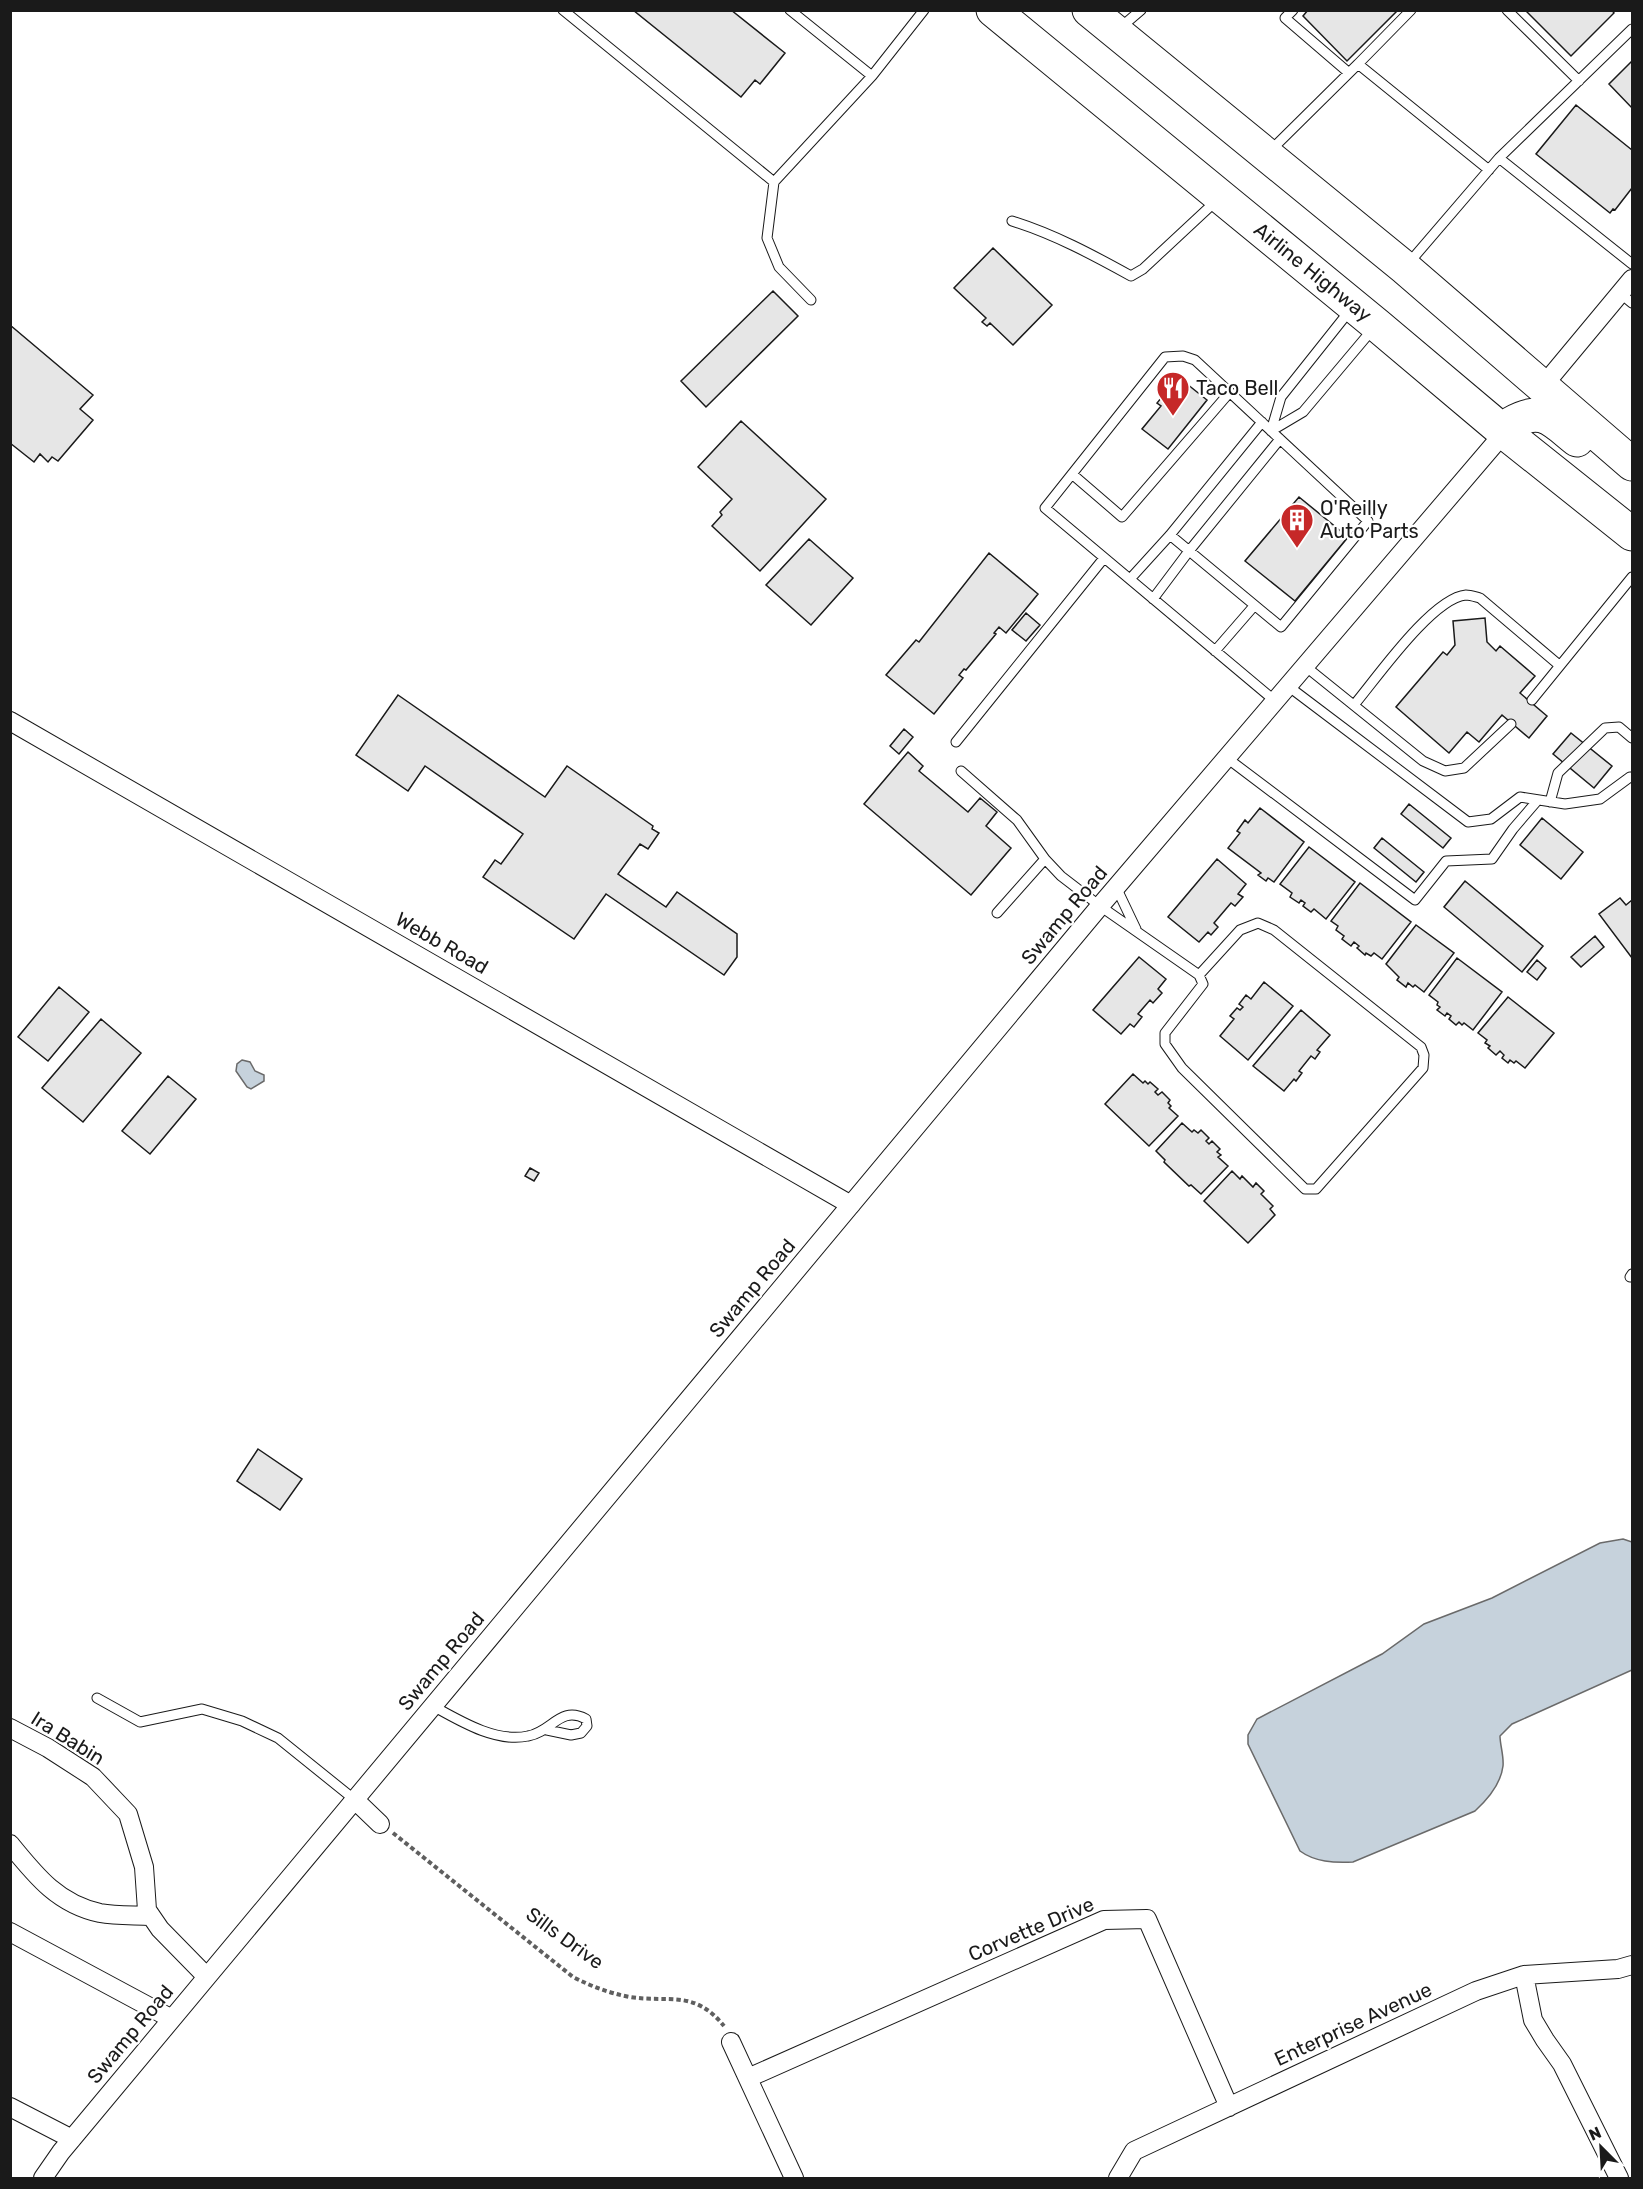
<svg xmlns="http://www.w3.org/2000/svg" width="1643" height="2189" font-family="Rubik,sans-serif">
<rect width="100%" height="100%" fill="#fff"/>
<path fill="#c6d2dc" stroke="#6a6a6a" stroke-width="1.5" d="M242,1060L250,1062L255,1071L264,1075V1081L251,1089L247,1087L236,1071L237,1064Z
M1623,1539L1632,1542V1670L1512,1724L1500,1736C1500,1745 1504,1756 1503,1766C1501,1783 1487,1800 1475,1811L1353,1862C1334,1863 1315,1862 1300,1851L1248,1744V1735L1257,1719L1382,1654L1424,1624L1492,1598L1600,1543Z"/>
<path fill="#e6e6e6" stroke="#1a1a1a" stroke-width="1.5" d="M633,10H731L785,53L760,84L755,80L741,97Z
M1308,10H1398L1347,61L1303,16Z
M1525,10H1612L1614,13L1571,56Z
M1632,61V108L1609,84Z
M1576,105L1632,150V188L1615,210L1613,209L1610,213L1536,154Z
M993,248L1052,305L1013,345L990,323L987,326L982,322L986,318L954,288Z
M773,291L798,316L706,407L681,381Z
M10,325L93,395L80,409L93,420L58,461L52,457L48,462L40,454L34,462L10,443Z
M1182,380L1207,400L1168,449L1142,429L1161,406L1157,403L1166,392L1169,395Z
M741,421L826,499L760,571L712,526L722,515L720,512L732,499L698,467Z
M1299,497L1348,537L1295,601L1245,561Z
M809,539L853,578L811,625L766,585Z
M989,553L1038,594L1006,633L999,627L994,633L996,634L966,670L964,669L959,675L963,678L934,714L886,675L916,640L919,642Z
M1026,613L1040,625L1026,641L1012,630Z
M1485,618L1487,642L1496,651L1500,646L1535,676L1520,693L1547,716L1529,738L1502,715L1479,742L1467,732L1449,753L1396,707L1443,652L1447,655L1455,645L1453,621Z
M398,695L545,797L567,766L653,826L652,829L659,833L648,849L640,844L618,874L666,907L677,892L737,934V957L724,975L606,894L574,939L483,877L495,860L501,864L523,834L425,766L408,791L356,755Z
M904,729L913,737L899,754L890,746Z
M1571,733L1612,766L1594,788L1553,754Z
M908,752L923,766L919,771L968,812L980,798L997,812L986,826L1011,848L971,895L864,804Z
M1409,804L1451,838L1443,848L1401,814Z
M1260,808L1304,842L1274,882L1268,878L1266,881L1258,875L1261,873L1228,848L1240,833L1237,831L1245,820L1248,823Z
M1542,818L1583,852L1561,879L1520,845Z
M1382,838L1424,872L1416,882L1374,848Z
M1309,847L1355,882L1326,919L1314,909L1311,912L1303,906L1305,903L1301,900L1299,903L1290,897L1292,893L1280,884Z
M1217,859L1246,884L1238,894L1243,897L1235,906L1231,903L1214,923L1218,927L1211,935L1208,932L1199,942L1168,917Z
M1465,881L1543,946L1522,972L1444,907Z
M1360,883L1411,922L1382,959L1374,953L1371,956L1366,953L1365,955L1357,948L1359,946L1354,942L1351,946L1342,939L1344,936L1336,930L1338,926L1331,921Z
M1620,898L1626,905L1632,900V958L1599,914Z
M1416,925L1454,953L1424,992L1415,985L1413,987L1408,983L1406,987L1397,980L1399,977L1386,964Z
M1595,936L1604,947L1581,967L1571,957Z
M1139,957L1166,979L1158,989L1162,993L1153,1003L1150,1000L1138,1014L1142,1017L1134,1027L1130,1024L1121,1034L1093,1010Z
M1457,958L1502,992L1473,1030L1464,1023L1462,1025L1459,1022L1456,1025L1449,1019L1451,1016L1447,1013L1445,1016L1437,1010L1440,1007L1437,1005L1438,1002L1429,995Z
M1537,960L1546,968L1537,980L1527,972Z
M1264,982L1293,1006L1248,1060L1220,1036L1234,1019L1230,1016L1237,1008L1240,1010L1243,1007L1239,1004L1246,995L1251,999Z
M59,987L89,1012L48,1061L18,1037Z
M1508,997L1554,1033L1525,1068L1516,1061L1514,1063L1510,1060L1508,1063L1502,1058L1504,1055L1500,1051L1496,1055L1488,1048L1490,1046L1485,1043L1487,1040L1478,1033Z
M1301,1010L1330,1035L1317,1050L1320,1052L1315,1059L1311,1056L1299,1071L1302,1073L1296,1081L1294,1079L1284,1091L1253,1066Z
M101,1019L141,1053L83,1122L42,1088Z
M1133,1074L1143,1083L1145,1081L1148,1084L1150,1082L1158,1089L1155,1092L1158,1095L1162,1092L1170,1100L1168,1103L1171,1106L1169,1108L1178,1116L1149,1146L1105,1104Z
M168,1076L196,1099L150,1154L122,1131Z
M1182,1123L1192,1132L1194,1130L1198,1133L1201,1130L1209,1138L1206,1141L1209,1144L1212,1141L1220,1149L1217,1152L1221,1155L1218,1157L1228,1166L1201,1194L1191,1185L1189,1186L1164,1162L1165,1160L1156,1151Z
M530,1168L539,1173L534,1181L525,1176Z
M1232,1171L1240,1179L1242,1176L1253,1187L1256,1183L1264,1191L1261,1194L1273,1206L1270,1209L1275,1215L1248,1243L1204,1201Z
M258,1449L302,1479L280,1510L237,1481Z"/>
<g fill="none" stroke-linecap="round" stroke-linejoin="round">
<g stroke="#1a1a1a" stroke-width="11">
<path id="lane" d="M563,10L774,182L872,76
M790,10L872,76L924,10
M1293,10L1285,18L1349,73
M1507,10L1579,81
M1120,28L1141,10
M1358,64L1411,10
M1271,150L1358,64L1489,170
M1499,158L1632,29
M774,182L767,238L779,267L811,300
M1012,221C1054,234 1093,255 1131,276L1143,269L1216,201
M1408,264L1499,158L1632,264
M1620,293L1632,303
M1271,431L1281,397L1351,309
M1271,431L1303,412L1372,330
M1072,474L1122,517L1230,392
M1170,535L1281,627L1368,521L1195,360L1183,356L1165,357L1045,508L1275,701
M1130,579L1170,535L1262,422
M1153,599L1189,551L1280,439
M1215,651L1254,606
M1305,666L1423,761L1445,771L1464,768L1511,724
M1288,686L1468,822L1491,819L1520,797L1565,804L1600,799L1630,777
M1532,700L1632,577
M1354,705C1376,679 1432,598 1466,595C1470,595 1476,597 1480,598L1559,665
M956,742L1104,558
M1227,758L1415,900L1446,861L1492,859L1513,829L1537,801
M961,771L1017,820L1045,859L1061,876L1100,906L1199,975L1203,984L1165,1033V1044L1182,1068L1305,1189H1316L1423,1068L1424,1055L1421,1047L1274,930L1258,923L1240,930L1199,975
M1550,802L1558,773L1605,728L1619,727L1632,738
M1116,887L1136,929
M997,913L1045,859
M1630,1277L1632,1274
M97,1698L140,1722L202,1709L242,1721L278,1738L355,1800
M433,1706C460,1721 496,1743 528,1736C552,1732 560,1705 586,1719L587,1726L581,1733L571,1735L547,1730"/>
</g>
<g stroke="#1a1a1a" stroke-width="20">
<path id="street" d="M1538,392L1632,279
M10,721L851,1205
M10,1728L48,1748L93,1777L128,1814L144,1867L147,1910L160,1929L207,1977
M355,1800L380,1824
M10,1844C36,1876 58,1904 100,1913C116,1916 135,1915 151,1916
M10,1932L172,2019
M1524,1975L1533,2020L1545,2040L1562,2064L1619,2178
M731,2042L794,2178
M748,2078L1104,1920L1147,1919L1229,2107
M10,2107L72,2139
M43,2178L61,2152L1100,906L1509,427
M1118,2178L1134,2151L1476,1991L1524,1975L1618,1969L1632,1965"/>
</g>
<g stroke="#1a1a1a" stroke-width="35">
<path id="highway" d="M993,10L1377,325L1504,432L1632,534
M1089,10L1405,268L1632,464
M1512,423C1542,405 1553,421 1577,440"/>
</g>
<path stroke="#5f5f5f" stroke-width="4" stroke-dasharray="4.5 3" stroke-linecap="butt" d="M393,1833L573,1977C593,1987 609,1993 630,1997C669,2003 694,1989 724,2026"/>
<use href="#lane" stroke="#fff" stroke-width="9"/>
<use href="#street" stroke="#fff" stroke-width="18"/>
<use href="#highway" stroke="#fff" stroke-width="33"/>
</g>
<defs>
<g id="restaurant-pin" transform="scale(1.725)"><path d="M0 17L-7.5 6A9.5 9.5 0 1 1 7.5 6Z" fill="#c62828" stroke="#fff"/><path d="M-5-6h1v4h1v-4h1v4h1v-4h1v5L-1.5 .5V6h-2V.5L-5-1ZM5-6V6H3V1.5H1.5Q1.5-4 5-6Z" fill="#fff"/></g>
<g id="building-pin" transform="scale(1.725)"><path d="M0 17L-7.5 6A9.5 9.5 0 1 1 7.5 6Z" fill="#c62828" stroke="#fff"/><path d="M-4-6H4V6H1V3H-1V6H-4ZM-2.5-4.3h1.7v1.8h-1.7ZM.8-4.3h1.7v1.8H.8ZM-2.5-1h1.7V.8h-1.7ZM.8-1h1.7V.8H.8Z" fill="#fff"/></g>
</defs>
<g fill-rule="evenodd">
<use href="#restaurant-pin" x="1173" y="388"/>
<use href="#building-pin" x="1297" y="520"/>
</g>
<g text-anchor="middle" stroke-width="4.5" stroke-linejoin="round" paint-order="stroke">
<g font-size="20" fill="#1a1a1a" stroke="#fff">
<text transform="translate(1313 272) rotate(39)" y="7">Airline Highway</text>
<text transform="translate(1064 915) rotate(-50)" y="7">Swamp Road</text>
<text transform="translate(442 943) rotate(30)" y="7">Webb Road</text>
<text transform="translate(752 1288) rotate(-50)" y="7">Swamp Road</text>
<text transform="translate(441 1661) rotate(-50)" y="7">Swamp Road</text>
<text transform="translate(68 1738) rotate(32)" y="7">Ira Babin</text>
<text transform="translate(1031 1929) rotate(-23)" y="7">Corvette Drive</text>
<text transform="translate(565 1938) rotate(36)" y="7">Sills Drive</text>
<text transform="translate(1353 2024) rotate(-25)" y="7">Enterprise Avenue</text>
<text transform="translate(130 2034) rotate(-50)" y="7">Swamp Road</text>
</g>
<g font-size="20" fill="#1a1a1a" stroke="#fff" text-anchor="start">
<text x="1196" y="395">Taco Bell</text>
<text x="1320" y="515">O'Reilly<tspan x="1320" dy="23">Auto Parts</tspan></text>
</g>
</g>
<rect width="1643" height="2189" fill="none" stroke="#1a1a1a" stroke-width="24"/>
<g transform="translate(1601 2147) rotate(336)" stroke="#ffffff" stroke-width="4.5" paint-order="stroke">
<path d="M0-4.5L10 22L0 15L-10 22Z" fill="#1a1a1a"/>
<text y="-9" font-size="16" font-weight="bold" text-anchor="middle" fill="#1a1a1a">N</text>
</g>
</svg>
